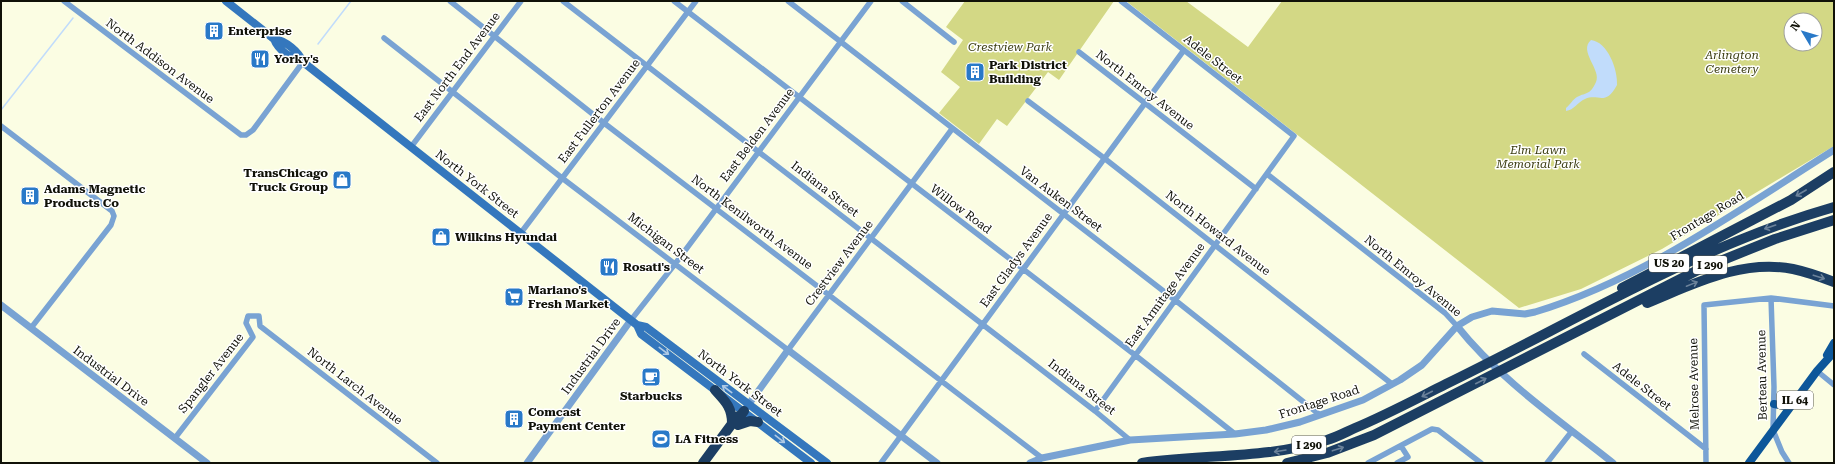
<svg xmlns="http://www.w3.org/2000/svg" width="1835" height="464" font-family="'Roboto Serif',serif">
<rect width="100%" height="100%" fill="#fbfde3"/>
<path fill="#d3d885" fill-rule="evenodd" d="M965,1H1114L1059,80L1048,72L1007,126L997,119L979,144L939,113L960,87L941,72L963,40L946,27Z
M1126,1H1186L1248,47L1282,1H1834V146L1662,249L1581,289L1519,308ZM1791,20H1815V44H1791Z"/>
<path fill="#c1dcfb" d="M1591,40C1608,42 1618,70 1617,85C1605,107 1599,93 1585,99C1578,102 1574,110 1566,111V108C1570,105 1573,99 1577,97C1587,92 1590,95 1596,82C1602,70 1578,51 1591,40Z"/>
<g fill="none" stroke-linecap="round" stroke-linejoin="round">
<path stroke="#c1dcfb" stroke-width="1.5" d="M318,44L351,1
M1,110L73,18"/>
<path stroke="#79a3d3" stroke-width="5.5" d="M64,1L241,135H246L253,130L303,62
M450,1L604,123L1042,458
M563,1L1095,411L1130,440
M674,1L1135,355L1235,434
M788,1L1175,300L1320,415
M902,1L954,42
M384,38L562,178L788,350L952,129
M1079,52L1256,189
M1028,101L1104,158L1392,384
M1,126L112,211L114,216L111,225L31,328
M411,147L521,1
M1267,174L1445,313L1457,326
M520,234L696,1
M1771,298L1774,387L1773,430L1782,452L1789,463
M631,320L675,264L871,1
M1584,354L1706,449
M1817,371L1834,385
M1095,411L1294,136L1121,1
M175,438L253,337L246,323L248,316H259L260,326L437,463
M881,463L1184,50
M1368,463L1432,429L1438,430L1481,463
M1397,463L1408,457L1401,446
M1547,463L1572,431
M1706,463L1704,305L1771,298L1834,306"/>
<path stroke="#79a3d3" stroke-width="7" d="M1,305L207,463
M1457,326C1500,380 1559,420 1613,463
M746,408L788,350L937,463
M527,463L631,320
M1030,463L1042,458L1130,440L1235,434L1266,430L1300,422L1363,400L1400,380L1422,365L1457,326L1472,317L1492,311L1525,314L1535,312C1642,280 1740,209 1834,150"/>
<path stroke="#3477bd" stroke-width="8" d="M226,1L274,39C278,50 291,59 303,62L637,325L641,334L811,463
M274,39C286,41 298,51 303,62
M637,325L646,327L827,463"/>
<path stroke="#0d579a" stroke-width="8" d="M1827,355L1834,343
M1774,404L1790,407
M1749,463L1817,371L1834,352"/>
<path stroke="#1c3e63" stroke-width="10" d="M1622,288L1791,200L1834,172
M1647,303C1694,284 1741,259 1793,269C1807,272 1821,277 1834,282
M715,390C725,401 732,407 732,423
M738,425L750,421L758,422
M703,463L737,417L741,415L744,411
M1142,463C1204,454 1267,459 1327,440C1337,437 1346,432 1355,428C1386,415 1416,399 1446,384C1574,322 1697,246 1834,207
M1287,463L1327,453L1374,435L1698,270L1775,239L1834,220"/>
</g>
<defs><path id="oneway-shaft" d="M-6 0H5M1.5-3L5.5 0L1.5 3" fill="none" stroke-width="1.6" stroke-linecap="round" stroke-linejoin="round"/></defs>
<g stroke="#6b829a">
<use href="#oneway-shaft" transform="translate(1801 193) rotate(150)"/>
<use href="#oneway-shaft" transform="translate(1770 227) rotate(161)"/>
<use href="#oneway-shaft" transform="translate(1819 277) rotate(18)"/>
<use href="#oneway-shaft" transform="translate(1692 284) rotate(-22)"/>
<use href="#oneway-shaft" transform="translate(1481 381) rotate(-27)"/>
<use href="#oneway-shaft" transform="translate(1427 394) rotate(153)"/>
<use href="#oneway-shaft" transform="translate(1338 449) rotate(-18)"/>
<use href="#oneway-shaft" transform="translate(1280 451) rotate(171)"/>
</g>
<g stroke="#aec9e5">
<use href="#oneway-shaft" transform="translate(664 351) rotate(37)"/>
<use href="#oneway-shaft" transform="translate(727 389) rotate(-143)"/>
<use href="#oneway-shaft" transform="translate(780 439) rotate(38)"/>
</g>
<defs>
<g id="building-square" transform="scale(1)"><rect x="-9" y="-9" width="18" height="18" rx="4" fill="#2979c8" stroke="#fff"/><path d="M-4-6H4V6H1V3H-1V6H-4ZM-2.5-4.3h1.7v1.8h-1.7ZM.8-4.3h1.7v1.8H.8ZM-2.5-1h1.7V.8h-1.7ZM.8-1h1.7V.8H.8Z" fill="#fff"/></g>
<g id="restaurant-square" transform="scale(1)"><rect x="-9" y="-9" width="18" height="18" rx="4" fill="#2979c8" stroke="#fff"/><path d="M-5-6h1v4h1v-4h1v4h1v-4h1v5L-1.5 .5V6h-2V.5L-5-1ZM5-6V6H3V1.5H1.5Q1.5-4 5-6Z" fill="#fff"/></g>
<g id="shop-square" transform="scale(1)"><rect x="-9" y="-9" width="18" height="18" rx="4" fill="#2979c8" stroke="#fff"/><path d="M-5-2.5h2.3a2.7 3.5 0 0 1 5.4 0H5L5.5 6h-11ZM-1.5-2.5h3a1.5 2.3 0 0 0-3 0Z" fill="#fff"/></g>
<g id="supermarket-square" transform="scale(1)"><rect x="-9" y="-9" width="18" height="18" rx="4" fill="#2979c8" stroke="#fff"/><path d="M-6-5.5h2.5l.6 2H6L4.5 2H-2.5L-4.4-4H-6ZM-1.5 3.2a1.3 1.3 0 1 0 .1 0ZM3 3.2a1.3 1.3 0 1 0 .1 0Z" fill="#fff"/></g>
<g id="cafe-square" transform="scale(1)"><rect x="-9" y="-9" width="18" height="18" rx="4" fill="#2979c8" stroke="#fff"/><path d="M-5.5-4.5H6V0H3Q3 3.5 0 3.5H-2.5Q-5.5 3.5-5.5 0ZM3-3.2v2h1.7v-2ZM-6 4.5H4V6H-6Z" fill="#fff"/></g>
<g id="stadium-square" transform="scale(1)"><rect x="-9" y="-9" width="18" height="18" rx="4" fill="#2979c8" stroke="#fff"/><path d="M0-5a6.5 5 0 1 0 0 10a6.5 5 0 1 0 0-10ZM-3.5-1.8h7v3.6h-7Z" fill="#fff"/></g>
</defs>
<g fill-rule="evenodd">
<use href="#building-square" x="214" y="31"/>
<use href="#restaurant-square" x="260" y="59"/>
<use href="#building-square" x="975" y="72"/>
<use href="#shop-square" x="342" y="180"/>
<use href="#building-square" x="30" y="196"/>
<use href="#shop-square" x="441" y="237"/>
<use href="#restaurant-square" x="609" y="267"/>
<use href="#supermarket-square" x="514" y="297"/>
<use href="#cafe-square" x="651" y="377"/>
<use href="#building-square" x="514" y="419"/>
<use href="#stadium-square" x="661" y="439"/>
</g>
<g text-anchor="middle" stroke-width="3" stroke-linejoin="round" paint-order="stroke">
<g fill="#fff" stroke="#585852" stroke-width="1">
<rect x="1649" y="254" width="40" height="18" rx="3"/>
<rect x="1693" y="256" width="34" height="18" rx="3"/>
<rect x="1777" y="391" width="36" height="18" rx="3"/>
<rect x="1292" y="436" width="34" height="18" rx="3"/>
</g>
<g font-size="11" font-weight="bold" fill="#101108">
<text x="1669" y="267">US 20</text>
<text x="1710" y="269">I 290</text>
<text x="1795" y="404">IL 64</text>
<text x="1309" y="449">I 290</text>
</g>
<g font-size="12" font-weight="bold" fill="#101108" stroke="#fff" text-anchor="start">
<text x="228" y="35">Enterprise</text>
<text x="274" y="63">Yorky's</text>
<text x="989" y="69">Park District<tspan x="989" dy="14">Building</tspan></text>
<text x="328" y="177" text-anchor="end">TransChicago<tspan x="328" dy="14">Truck Group</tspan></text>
<text x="44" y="193">Adams Magnetic<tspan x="44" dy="14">Products Co</tspan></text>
<text x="455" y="241">Wilkins Hyundai</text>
<text x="623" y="271">Rosati's</text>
<text x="528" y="294">Mariano's<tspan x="528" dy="14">Fresh Market</tspan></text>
<text x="651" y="400" text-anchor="middle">Starbucks</text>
<text x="528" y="416">Comcast<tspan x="528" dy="14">Payment Center</tspan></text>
<text x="675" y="443">LA Fitness</text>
</g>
<g font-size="12" font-style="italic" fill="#3c3e12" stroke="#fff">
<text x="1010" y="51">Crestview Park</text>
<text x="1732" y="59">Arlington<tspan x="1732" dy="14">Cemetery</tspan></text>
<text x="1538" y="154">Elm Lawn<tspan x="1538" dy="14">Memorial Park</tspan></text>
</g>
<g font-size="12" fill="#101108" stroke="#fff">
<text transform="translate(1213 59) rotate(38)" y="4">Adele Street</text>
<text transform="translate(160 61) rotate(37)" y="4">North Addison Avenue</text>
<text transform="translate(457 67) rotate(-53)" y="4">East North End Avenue</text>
<text transform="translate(1145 90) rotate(38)" y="4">North Emroy Avenue</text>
<text transform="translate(599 111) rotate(-53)" y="4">East Fullerton Avenue</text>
<text transform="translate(757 135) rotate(-53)" y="4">East Belden Avenue</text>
<text transform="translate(477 184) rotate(38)" y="4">North York Street</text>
<text transform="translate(825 189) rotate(38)" y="4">Indiana Street</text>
<text transform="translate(1061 199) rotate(37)" y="4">Van Auken Street</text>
<text transform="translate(961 209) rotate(37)" y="4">Willow Road</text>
<text transform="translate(1707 216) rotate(-31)" y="4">Frontage Road</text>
<text transform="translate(752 222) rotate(37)" y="4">North Kenilworth Avenue</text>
<text transform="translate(1218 233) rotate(38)" y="4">North Howard Avenue</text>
<text transform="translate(666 243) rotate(37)" y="4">Michigan Street</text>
<text transform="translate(1016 260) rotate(-54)" y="4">East Gladys Avenue</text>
<text transform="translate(839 263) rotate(-53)" y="4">Crestview Avenue</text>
<text transform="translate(1413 276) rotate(39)" y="4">North Emroy Avenue</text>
<text transform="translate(1165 295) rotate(-54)" y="4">East Armitage Avenue</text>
<text transform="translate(591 356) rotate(-54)" y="4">Industrial Drive</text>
<text transform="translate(211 373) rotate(-52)" y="4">Spangler Avenue</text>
<text transform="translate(1762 375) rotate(-91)" y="4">Berteau Avenue</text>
<text transform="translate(111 376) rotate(37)" y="4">Industrial Drive</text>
<text transform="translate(740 383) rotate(37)" y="4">North York Street</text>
<text transform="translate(1694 384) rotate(-91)" y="4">Melrose Avenue</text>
<text transform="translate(355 386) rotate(38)" y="4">North Larch Avenue</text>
<text transform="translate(1642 386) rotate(38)" y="4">Adele Street</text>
<text transform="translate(1082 387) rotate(38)" y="4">Indiana Street</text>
<text transform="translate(1319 402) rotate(-18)" y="4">Frontage Road</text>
</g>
</g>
<rect width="1835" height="464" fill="none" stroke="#101108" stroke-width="4"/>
<g transform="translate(1803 32) rotate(308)"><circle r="19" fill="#ffffff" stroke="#9fa09c"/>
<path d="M0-3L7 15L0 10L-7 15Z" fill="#2979c8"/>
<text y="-6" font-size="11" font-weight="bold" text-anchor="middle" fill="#101108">N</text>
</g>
</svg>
